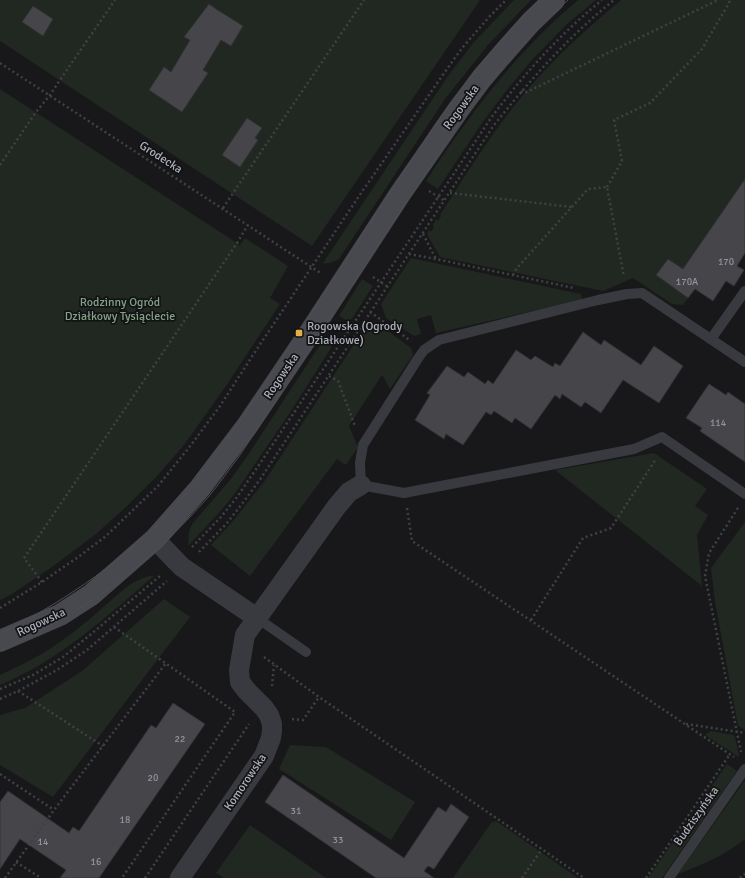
<svg xmlns="http://www.w3.org/2000/svg" width="745" height="878" font-family="Signika,sans-serif">
<rect width="100%" height="100%" fill="#18181a"/>
<path fill="#202821" d="M0,0H480L312,246L0,41Z
M514,0H531L488,45L445,99L339,259C334,262 329,264 323,263L448,76L474,42Z
M578,0H596L567,24L531,61L507,90L482,123L438,189L426,181C469,115 517,51 578,0Z
M621,0H745V186L688,273L668,259L656,275L688,298L683,305L672,304L633,278L603,291L440,257L427,234L429,230L431,232L434,227L433,225L436,219L438,221L441,216L440,215C468,171 495,127 529,88C557,55 589,27 621,0Z
M0,89L240,245L245,238L288,266L270,298L280,304L226,386L184,445L157,476L127,506L96,534L52,567L12,594L0,600Z
M411,258L581,294L582,300L436,333L431,315L417,319L421,334L414,336L386,318L381,304Z
M362,279L373,286L353,317L350,320H346L339,316Z
M380,325L411,348L413,355L390,389L382,375L349,426L358,447L346,465L337,459L250,576L211,545L233,521L264,482L366,326Z
M325,337L331,345V348L289,414L240,486L229,501L216,516L188,546L189,531L192,524L230,480L248,455Z
M654,453L707,489L695,506L708,515L697,535L702,586L555,470Z
M745,522V730L738,726L715,602L711,568Z
M149,576H154C106,617 59,661 0,685V675C19,666 40,656 57,644C81,628 102,608 124,589C132,583 139,579 149,576Z
M164,599L190,617L53,797L0,765V715L25,708L82,671Z
M711,731L733,735L735,737L739,755V757L705,735Z
M290,745L326,747L415,802L391,840L279,769Z
M727,764L737,771L662,878H648Z
M745,780V839C725,855 702,865 678,874Z
M496,821L578,878H453L491,823Z
M250,825L326,878H224L216,873Z"/>
<path fill="#45454a" stroke="#323236" d="M209,4L216,9L243,26L231,46L221,40L203,70L208,73L182,112L149,90L164,67L171,72L190,40L184,37Z
M33,6L53,19L43,36L22,22Z
M247,118L262,128L255,138L258,140L240,167L222,155Z
M745,179V253L737,266L744,270L734,286L726,281L713,301L695,289L688,298L656,275L668,259L683,269Z
M583,332L601,345L604,340L641,365L654,346L683,366L659,403L623,380L601,413L585,402L581,407L562,394L560,399L555,395L531,429L515,418L512,423L494,411L491,415L486,412L463,445L446,434L444,439L415,420L430,395L427,393L447,366L464,377L468,372L485,384L488,380L493,384L516,350L531,360L535,356L553,367L555,363L560,366Z
M709,384L726,395L728,392L745,404V462L700,431L702,428L686,418Z
M173,703L205,724L99,878H60L66,870L20,839L0,869V802L8,791L69,833L73,827L79,831L151,725L156,728Z
M283,775L404,858L438,807L446,812L451,804L469,817L434,869L428,866L424,871L434,878H376L265,802Z"/>
<g fill="none" stroke-linecap="round" stroke-linejoin="round">
<path stroke="#3f4145" stroke-width="2.5" stroke-dasharray="2 3" stroke-linecap="butt" d="M0,63L322,274
M521,91L524,93L533,89L718,0
M0,165L36,112L50,95L60,80L115,0
M607,187L622,161L614,120L650,103L702,49L729,3L730,0
M429,191L445,201
M450,193L572,207
M223,208L364,0
M423,234L436,259
M409,254L436,259L574,288
M513,275L517,268L588,189L607,187L624,277
M373,277L388,287
M370,312L411,341
M329,376L338,381L355,426
M407,508L412,541L734,757
M738,508L709,553L705,576L741,752
M192,547L221,517L237,497L261,462L491,118C523,75 560,34 602,0
M199,552L227,523L245,500L261,478L494,125C531,79 568,37 614,0
M42,582L24,558L237,243L248,225
M0,608L42,582L81,555L106,536L158,486L191,445L220,406L251,358L357,199L442,76L462,48L490,16L506,0
M531,620L583,538L611,528L656,459
M114,627L235,712L122,878
M264,657L319,697L584,878
M272,686L274,665
M0,689L33,675L63,657L90,635L160,576
M18,691L103,746
M0,699L18,691L57,670L87,650L167,581
M292,719L303,720L319,697
M686,724L745,733
M0,774L54,810
M16,862L41,878
M5,878L54,810L166,663
M145,878L249,724
M522,878L542,849
M646,878L730,754
M740,878L745,874"/>
<path stroke="#393a3f" stroke-width="10" d="M711,339L745,291
M745,362L642,293L627,294L598,300L439,340L424,350L417,360L363,445L360,463L361,485L404,493L634,449L662,437L745,494
M257,618L306,652
M669,878L745,769"/>
<path stroke="#393a3f" stroke-width="20" d="M155,539L176,561L182,567L257,618
M180,878L264,756L271,738L272,731V724L269,715L264,708L247,691L240,682L239,670L245,635L337,506L349,492L361,485"/>
<path stroke="#48494e" stroke-width="22" d="M0,641L60,615L91,595L155,539L200,488L247,426L305,340L400,194L459,109L482,78L507,49L531,22L554,0"/>
<path stroke="#4d4e53" stroke-width="1" d="M0,634C59,604 115,567 162,520C205,475 239,422 274,371C314,311 352,250 392,190C412,161 430,130 451,102C478,66 508,32 540,0
M0,650C81,616 152,562 209,496C220,483 230,468 240,455L456,127C489,81 525,37 568,0"/>
</g>
<rect fill="#e3b147" stroke="#131315" stroke-width="1.5" x="295" y="329" width="8" height="8" rx="2"/>
<g text-anchor="middle" stroke-width="3.5" stroke-linejoin="round" paint-order="stroke">
<g font-size="10" fill="#92949c">
<text x="726" y="265">170</text>
<text x="687" y="285">170A</text>
<text x="718" y="426">114</text>
<text x="180" y="742">22</text>
<text x="153" y="781">20</text>
<text x="296" y="814">31</text>
<text x="125" y="823">18</text>
<text x="338" y="843">33</text>
<text x="43" y="845">14</text>
<text x="96" y="865">16</text>
</g>
<g font-size="12" fill="#abafb8" stroke="#131315">
<text transform="translate(461 107) rotate(-54)" y="4">Rogowska</text>
<text transform="translate(161 157) rotate(33)" y="4">Grodecka</text>
<text transform="translate(281 376) rotate(-56)" y="4">Rogowska</text>
<text transform="translate(41 622) rotate(-25)" y="4">Rogowska</text>
<text transform="translate(245 782) rotate(-56)" y="4">Komorowska</text>
<text transform="translate(696 816) rotate(-55)" y="4">Budziszyńska</text>
</g>
<g font-size="12" fill="#84a287" stroke="#131315">
<text x="120" y="306">Rodzinny Ogród<tspan x="120" dy="14">Działkowy Tysiąclecie</tspan></text>
</g>
<g font-size="12" fill="#abafb8" stroke="#131315" text-anchor="start">
<text x="307" y="330">Rogowska (Ogrody<tspan x="307" dy="14">Działkowe)</tspan></text>
</g>
</g>
</svg>
